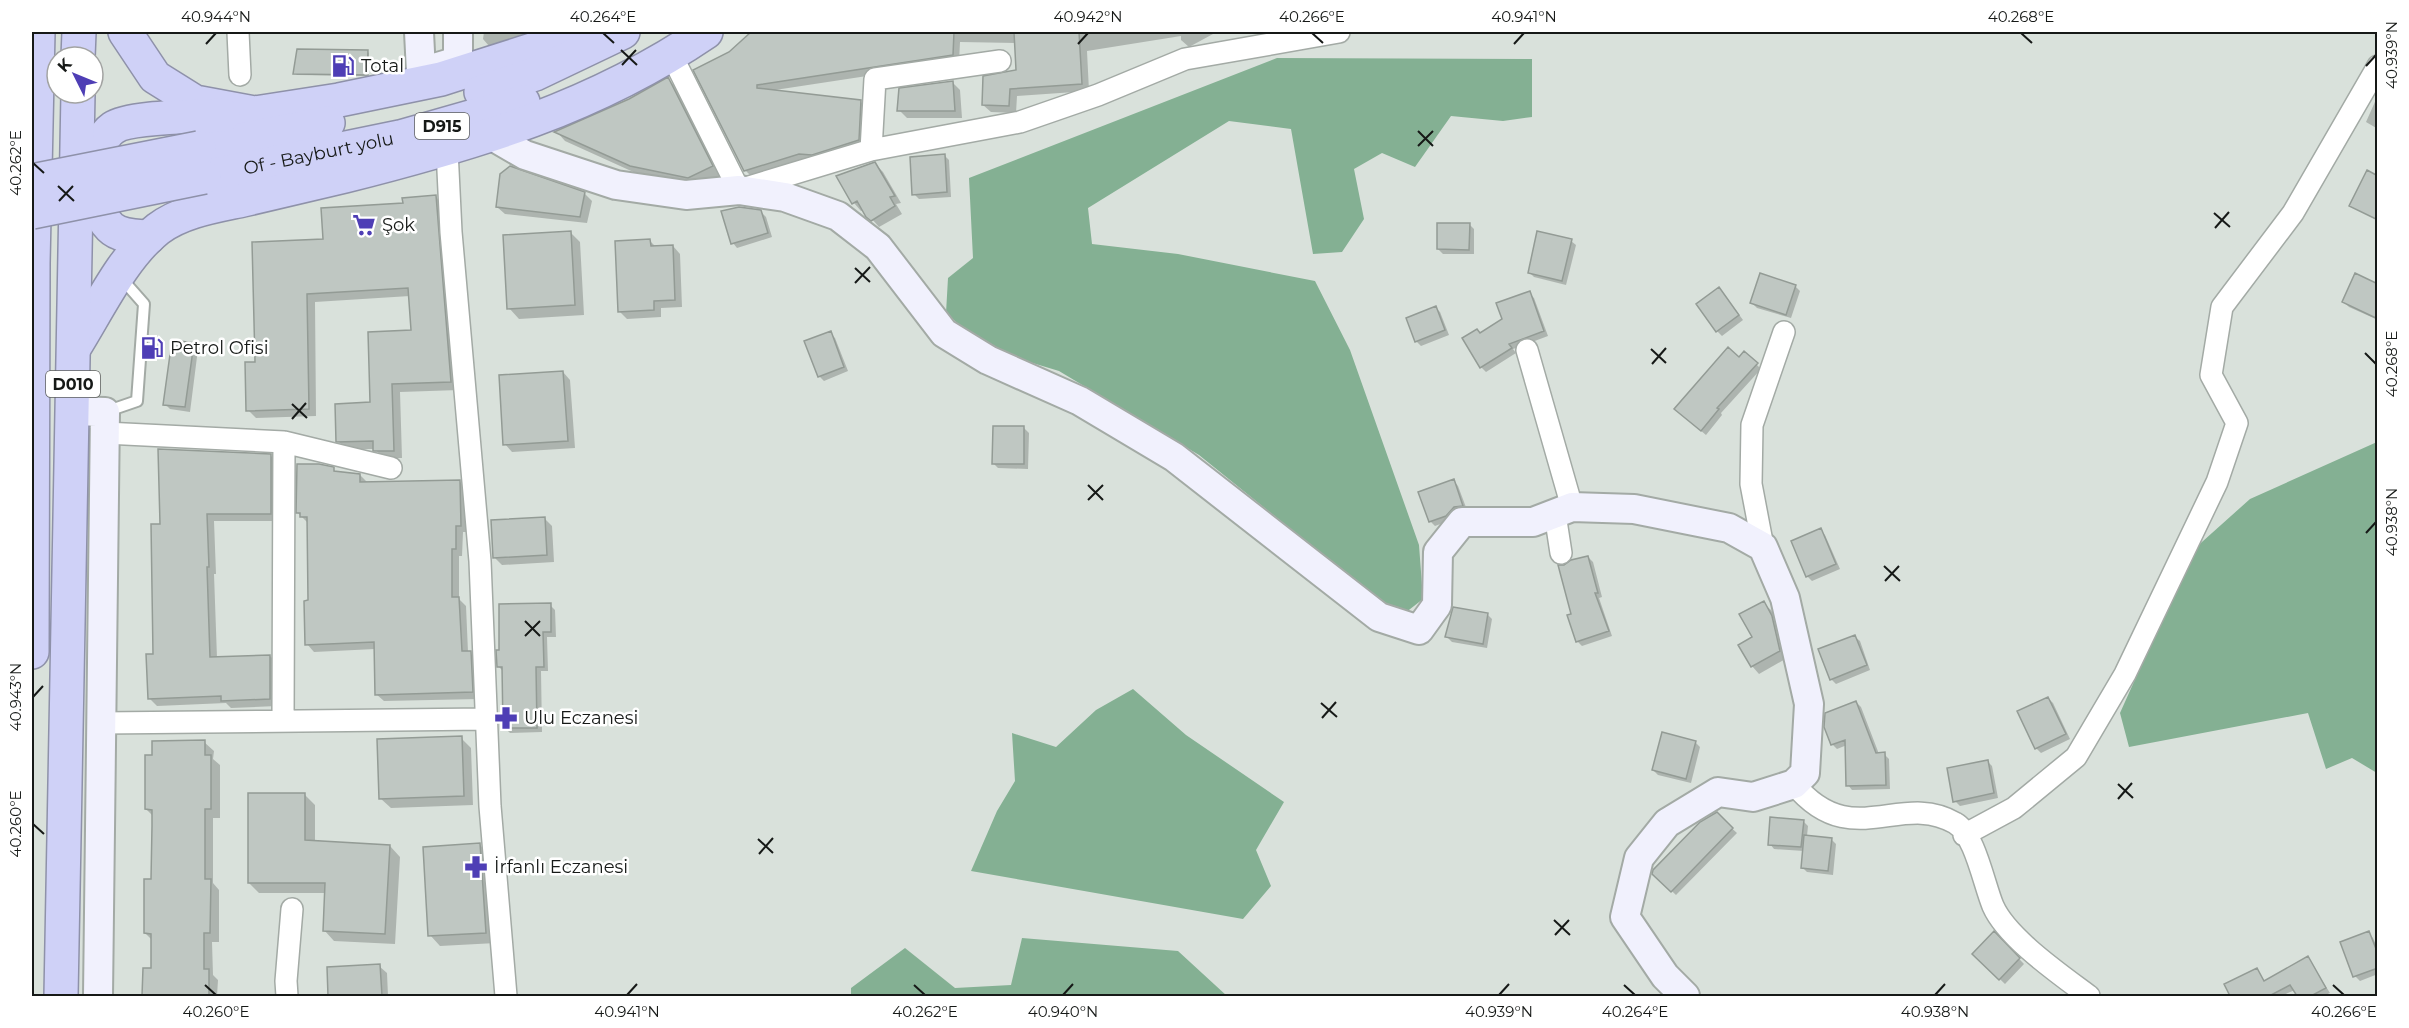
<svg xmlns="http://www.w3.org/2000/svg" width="2409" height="1028" font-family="Montserrat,sans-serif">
<rect width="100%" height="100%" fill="#d9e1db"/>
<path fill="#84b093" d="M1277,58L1532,59V117L1503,121L1451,116L1415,167L1382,153L1354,169L1364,219L1342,252L1313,254L1291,129L1229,121L1088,208L1092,244L1178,254L1315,281L1350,350L1419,545L1423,599L1405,613L1375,597L1199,455L1059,371L986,349L946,313L948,278L973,258L969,178Z
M2377,442V773L2352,758L2326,769L2308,713L2129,747L2120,713L2193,550L2250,499Z
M1133,689L1186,735L1284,802L1256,850L1271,886L1243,919L971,871L997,811L1015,781L1012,733L1056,747L1096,710Z
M1022,938L1178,951L1227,996H851V988L905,948L955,988L1011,985Z"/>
<path fill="#0003" d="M484,32H546L502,48L489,46L483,39Z
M753,32H1213V34L1189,47L1181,40V36L1087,51L1089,91L1017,96L1016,113L991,112L983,105L1018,72L1016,43L960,42L959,62L775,90L860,101L868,109L865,147L752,177L745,170L730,54Z
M367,51L369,53V76L297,75L295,73Z
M668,79L677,88L721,176L696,187L640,175L565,141L557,132L629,100Z
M952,82L960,90L962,118H907L899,110Z
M2378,95V129L2366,122Z
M944,155L949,160L951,197L919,199L914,194Z
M875,164L883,172L901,203L896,204L902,214L879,227L864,210L861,211L854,203L838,176Z
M2378,177V221L2351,205Z
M584,193L592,201L587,223L505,214L497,207Z
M436,197L444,205L459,390L400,392L402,458H383L375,449H346L338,441L372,404L413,331L410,296L315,302L316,416L256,418L248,410L256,363L325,241L404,204Z
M761,212L766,217L772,237L737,248L733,243Z
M1469,224L1474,229V254H1443L1438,249Z
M570,232L580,242L584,315L519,319L509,308Z
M650,241L656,247L673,246L680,254L682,307L661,308V317L627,319L619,311Z
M1571,241L1576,245L1566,285L1534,277L1529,272Z
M2378,285V320L2349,307L2344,302Z
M1795,286L1800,291L1791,318L1757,308L1752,303Z
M1529,293L1534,298L1548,336L1513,349L1516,353L1486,372L1481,367V334L1504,319Z
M1724,294L1743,320L1722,336L1717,331Z
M1435,307L1440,312L1449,335L1421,346L1416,341L1408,318Z
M830,333L835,338L848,371L824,381L819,376Z
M193,344L198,349L190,412L170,409L165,404Z
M1745,353L1761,369L1721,413L1722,415L1706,435L1681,414Z
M563,372L570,380L575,448L512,452L505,444Z
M1024,428L1029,433L1028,469L998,468L993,463Z
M271,456L278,463V521H214L216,574H214L217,658L270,656L278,664L277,706L231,708L226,703L157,706L149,698L155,656L162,525Z
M333,469L337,473L360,475L368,483L459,481L467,489V532H463L462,556H459V599L466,606L468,652L478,660L479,699L384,701L376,694L375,649L314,652L307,644L310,602L309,524L298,513Z
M1454,481L1458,486L1467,510L1451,520L1435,526L1430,521Z
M544,518L552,526L554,562L502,565L495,558Z
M1820,530L1825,535L1840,569L1812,581L1807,576Z
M1588,557L1593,562L1602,597L1599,598L1612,636L1582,646L1577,641L1572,615Z
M1763,603L1771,610L1779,625L1787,658L1759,674L1752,666L1754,638Z
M550,605L555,610L556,637H547L548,671H541L542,732L510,733L505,728L504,672L499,667Z
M1487,614L1492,619L1487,648L1452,642L1447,637Z
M1855,637L1860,641L1870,670L1836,684L1831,679Z
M2048,698L2053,703L2070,739L2041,753L2036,748Z
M1856,702L1861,707L1879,754H1884L1889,759L1890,789L1852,790L1848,785L1847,745L1837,749L1832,744Z
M461,738L471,748L473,805L391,808L380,798Z
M204,742L214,751L213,759L220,765V818H213V883L219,890V942H212L213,975L218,980L217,996H144V969L153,970V941L145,933L153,881V816L146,809Z
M1695,742L1700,747L1691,783L1658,775L1653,770Z
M1987,761L1992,766L1998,798L1960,806L1955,801Z
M305,795L315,805V842L390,846L400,857L395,944L334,941L324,930L326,893H259L249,883Z
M1716,814L1737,833L1676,895L1654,874Z
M1803,821L1808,826L1807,836L1831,839L1836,844L1833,875L1807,872L1802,867L1804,851L1774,849L1770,844Z
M480,845L490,855L496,943L440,946L430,935Z
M1994,933L2024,964L2005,984L1974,954Z
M2368,933L2373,938L2378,949V974L2360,981L2355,976Z
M2308,958L2330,993L2323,996H2298L2295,990L2281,996H2232L2226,985L2256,970L2265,982Z
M379,966L387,973L388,996H330L328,968Z"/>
<path fill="#bfc7c2" stroke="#939b95" stroke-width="1.5" d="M751,32H954L953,55L757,85V88L861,100L859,140L812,155L799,154L744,171L693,70L729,52Z
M1014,32H1079L1082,84L1010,89L1009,106L982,105L983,76L1016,70Z
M297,49L368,50L367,75L293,74Z
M668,77L713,166L688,178L630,166L554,132L629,99Z
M953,81L955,111H897L899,88Z
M945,154L947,192L912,195L910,157Z
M875,162L895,196L890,197L895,206L871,221L866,217L857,201L852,204L836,176Z
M510,166L585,192L580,217L496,207L500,174Z
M2367,170L2378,176V220L2349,206Z
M436,195L451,382L392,384L394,451H373V441L336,442L335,404L370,402L368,332L411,330L408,288L307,294L309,409L246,411L245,362H255L252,242L323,239L321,208L403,203L402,198Z
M739,207L761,210L768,233L731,244L721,211Z
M1437,223H1470L1469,250L1437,249Z
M571,231L575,305L507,309L503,235Z
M1537,231L1572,239L1562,281L1528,273Z
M650,239L651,246L673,245L675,300L654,301V310L618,312L615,241Z
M1760,273L1796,285L1786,315L1750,303Z
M2355,273L2378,284V319L2342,302Z
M1719,287L1739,315L1716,332L1696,304Z
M1530,291L1544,331L1509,344L1512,348L1480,368L1462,338L1477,329L1480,333L1502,319L1496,303Z
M1436,306L1445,330L1415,342L1406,318Z
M831,331L844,367L818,377L804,341Z
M172,340L194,343L185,407L163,405Z
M1728,347L1739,357L1744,351L1758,363L1717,408L1719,409L1701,431L1674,409Z
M563,371L568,441L503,445L499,375Z
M993,426H1024V464H992Z
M158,449L271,454V514H207L209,567H207L210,657L270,655V699L221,701V696L148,699L146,654H153L151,524H160Z
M297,464H319L334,467V471L360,474V482L460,480L461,526H456V549H452V597H459L462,651H471L473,692L375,695L374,642L305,645L304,601L308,600L307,517H300V513H296Z
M1454,479L1463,506L1454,507L1446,516L1429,522L1418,492Z
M545,517L547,555L493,558L491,520Z
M1821,528L1836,564L1806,577L1791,541Z
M1588,556L1598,593H1595L1609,631L1576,642L1567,615L1571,614L1558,565H1564L1571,560Z
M1764,601L1772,616L1780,651L1751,667L1738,645L1752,637L1739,614Z
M551,603V632H543L544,667H536L537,728H503L502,667H497L496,650H499V604Z
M1453,607L1488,613L1483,644L1445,637Z
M1855,635L1867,665L1830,680L1818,649Z
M2048,697L2066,734L2035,749L2017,711Z
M1856,701L1876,753L1885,752L1886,785L1846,786L1845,740L1831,745L1824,727L1825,713Z
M1662,732L1696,741L1686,779L1652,770Z
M462,736L464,796L379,799L377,739Z
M205,740V755H211V809H205V879H211L210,933H204V969H209V996H142L143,968H151V934L144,933V879H151L152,826V810L145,809V755H152V741Z
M1988,760L1994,793L1953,802L1947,768Z
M248,793H305V840L390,845L385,934L323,931L325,883H248Z
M1717,812L1733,828L1671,892L1652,874L1653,870L1700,822Z
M1770,817L1804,820L1801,847L1768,845Z
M1804,835L1832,838L1828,871L1801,868Z
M480,843L486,933L428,936L423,847Z
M1994,931L2020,958L1999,980L1972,954Z
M2369,931L2378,954V968L2353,977L2340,942Z
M2308,956L2326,988L2311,996H2297L2290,985L2271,995V996H2230L2224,984L2257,968L2264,981Z
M380,964L382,996H328L327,967Z"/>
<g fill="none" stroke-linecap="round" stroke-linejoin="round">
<g stroke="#a3aaa5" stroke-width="14">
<path id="lane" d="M105,412L137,401L144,304L122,279"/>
</g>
<g stroke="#a3aaa5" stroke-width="24">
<path id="street" d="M238,32L240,75
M671,54L739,190L871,150L1020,122L1098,95L1185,59L1339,32
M447,150L451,232L480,561L490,806L506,996
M871,150L875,79L1000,61
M1527,350L1572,507
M105,433L284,442L283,721
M284,442L391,468
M1555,514L1561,553
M1763,547L1751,484L1752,425L1784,332
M101,723L487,719
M1794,784C1851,853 1900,791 1955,823C1975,834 1984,885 1993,906C2007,938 2061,975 2089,996
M1964,835L2014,808L2076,757L2125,674L2217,482L2237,423L2211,375L2222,307L2293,213L2378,66
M287,996L286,981L292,909"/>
</g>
<g stroke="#a3aaa5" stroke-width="32">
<path id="secondary" d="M419,32L421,72L458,61V32
M475,126L525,155L616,185L686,195L739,190L785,197L838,216L878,247L944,333L988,360L1080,401L1174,457L1379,617L1419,630L1437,605L1438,552L1462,522H1533L1572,507L1634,509L1729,528L1763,547L1785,598L1809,704L1805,773L1794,784L1753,797L1718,792L1667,823L1639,858L1625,917L1665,976L1685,996
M72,411L105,412L98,996"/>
</g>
<g stroke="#8e91a9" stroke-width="36">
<g id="highway">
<path d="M125,32L155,77L195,102L255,113L339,100L441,79L535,49L565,32"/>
<path d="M78,57L79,32"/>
<path d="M481,92L535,74L623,32"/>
<path d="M199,148L328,123"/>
<path id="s1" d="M204,177L400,137L523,102"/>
<path d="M149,237C136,236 120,237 110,227C90,208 89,144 113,128C130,116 199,117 223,115"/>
<path d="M74,348C98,310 123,256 158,229C182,211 215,206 243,200C277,192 311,184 345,176C476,143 594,108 706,32"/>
<path d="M32,652L33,263L38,32"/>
<path d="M61,996L78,93"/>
</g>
</g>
<use href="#lane" stroke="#fff" stroke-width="10"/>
<use href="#street" stroke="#fff" stroke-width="21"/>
<use href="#secondary" stroke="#f1f1fd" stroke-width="28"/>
<use href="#highway" stroke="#cfd1f7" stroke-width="33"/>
<g stroke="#8e91a9" stroke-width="36" stroke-linecap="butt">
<path id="highway-bridge" d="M32,181L199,148
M32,212L204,177"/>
</g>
<use href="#highway-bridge" stroke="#cfd1f7" stroke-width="33"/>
</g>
<path fill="none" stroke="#161917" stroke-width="2" d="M603,33L614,43M1312,33L1323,43M2021,33L2032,43M206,44L216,33M1078,44L1088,33M1514,44L1524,33M621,50L637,65M622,65L636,50M2366,66L2376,55M1418,131L1433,146M1418,146L1433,131M33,163L44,173M58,186L74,201M59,201L73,186M2214,213L2230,227M2215,228L2229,212M855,268L870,282M855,283L870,267M1651,349L1666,363M2365,353L2376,364M1652,364L1666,348M292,404L307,418M292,419L306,403M1088,485L1103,500M1088,500L1103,485M2366,533L2376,522M1884,566L1900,581M1885,581L1899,566M525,621L540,636M525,636L540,621M33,697L43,686M1321,703L1337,717M1322,718L1336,702M2118,784L2133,798M2118,799L2132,783M33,824L44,834M758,839L773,853M759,854L773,838M1554,920L1570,935M1555,935L1569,920M205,985L216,995M914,985L925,995M1624,985L1635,995M2333,985L2344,995M627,995L637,984M1063,995L1073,984M1499,995L1509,984M1935,995L1945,984"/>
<defs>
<g id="fuel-bare" transform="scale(1.8)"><path d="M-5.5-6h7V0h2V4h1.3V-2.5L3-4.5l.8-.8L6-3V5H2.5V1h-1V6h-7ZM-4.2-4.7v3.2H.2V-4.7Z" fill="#4e3eb5" stroke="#fff" stroke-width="2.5" paint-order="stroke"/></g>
<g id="supermarket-bare" transform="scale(1.8)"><path d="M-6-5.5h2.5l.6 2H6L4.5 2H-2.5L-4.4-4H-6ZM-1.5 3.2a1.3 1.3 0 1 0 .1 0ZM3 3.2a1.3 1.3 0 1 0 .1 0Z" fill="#4e3eb5" stroke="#fff" stroke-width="2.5" paint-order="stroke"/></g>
<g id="pharmacy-bare" transform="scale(1.8)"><path d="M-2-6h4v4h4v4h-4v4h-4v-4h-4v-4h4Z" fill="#4e3eb5" stroke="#fff" stroke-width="2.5" paint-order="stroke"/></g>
</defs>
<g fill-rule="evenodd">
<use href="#fuel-bare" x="343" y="66"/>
<use href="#supermarket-bare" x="364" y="225"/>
<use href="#fuel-bare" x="152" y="348"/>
<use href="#pharmacy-bare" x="506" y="718"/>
<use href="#pharmacy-bare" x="476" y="867"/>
</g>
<g text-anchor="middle" stroke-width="5" stroke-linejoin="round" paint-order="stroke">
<g fill="#fff" stroke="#5c5e5d" stroke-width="1.5">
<rect x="415" y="113" width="54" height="26" rx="4.5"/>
<rect x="46" y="371" width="54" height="26" rx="4.5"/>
</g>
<g font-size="16" font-weight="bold" fill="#161917">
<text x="442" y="132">D915</text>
<text x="73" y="390">D010</text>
</g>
<g font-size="18" fill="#161917" stroke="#fff" text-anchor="start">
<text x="361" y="72">Total</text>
<text x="382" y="231">Şok</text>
<text x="170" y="354">Petrol Ofisi</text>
<text x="524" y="724">Ulu Eczanesi</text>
<text x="494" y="873">İrfanlı Eczanesi</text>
</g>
<g font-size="18" fill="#161917" stroke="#fff">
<text dy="6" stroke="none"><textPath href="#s1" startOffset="117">Of - Bayburt yolu</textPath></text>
</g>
</g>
<rect width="2409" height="1028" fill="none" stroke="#ffffff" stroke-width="66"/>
<g transform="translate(75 75) rotate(313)"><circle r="28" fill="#ffffff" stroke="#a2a3a2" stroke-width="1.5"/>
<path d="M0-4.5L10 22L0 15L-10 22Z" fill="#4e3eb5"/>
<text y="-9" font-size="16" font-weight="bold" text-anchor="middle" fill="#161917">K</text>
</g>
<rect x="33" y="33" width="2343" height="962" fill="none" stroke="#161917" stroke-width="2"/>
<g font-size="15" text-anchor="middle" fill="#161917">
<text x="216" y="22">40.944°N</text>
<text x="603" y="22">40.264°E</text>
<text x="1088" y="22">40.942°N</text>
<text x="1312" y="22">40.266°E</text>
<text x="1524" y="22">40.941°N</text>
<text x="2021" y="22">40.268°E</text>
<text transform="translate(2392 55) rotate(-90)" y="5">40.939°N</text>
<text transform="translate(16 163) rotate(-90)" y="5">40.262°E</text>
<text transform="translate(2392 364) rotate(-90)" y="5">40.268°E</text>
<text transform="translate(2392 522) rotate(-90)" y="5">40.938°N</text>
<text transform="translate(16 697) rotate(-90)" y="5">40.943°N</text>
<text transform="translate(16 824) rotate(-90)" y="5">40.260°E</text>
<text x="216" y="1017">40.260°E</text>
<text x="627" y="1017">40.941°N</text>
<text x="925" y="1017">40.262°E</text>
<text x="1063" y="1017">40.940°N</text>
<text x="1499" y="1017">40.939°N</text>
<text x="1635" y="1017">40.264°E</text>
<text x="1935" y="1017">40.938°N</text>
<text x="2344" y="1017">40.266°E</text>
</g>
</svg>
